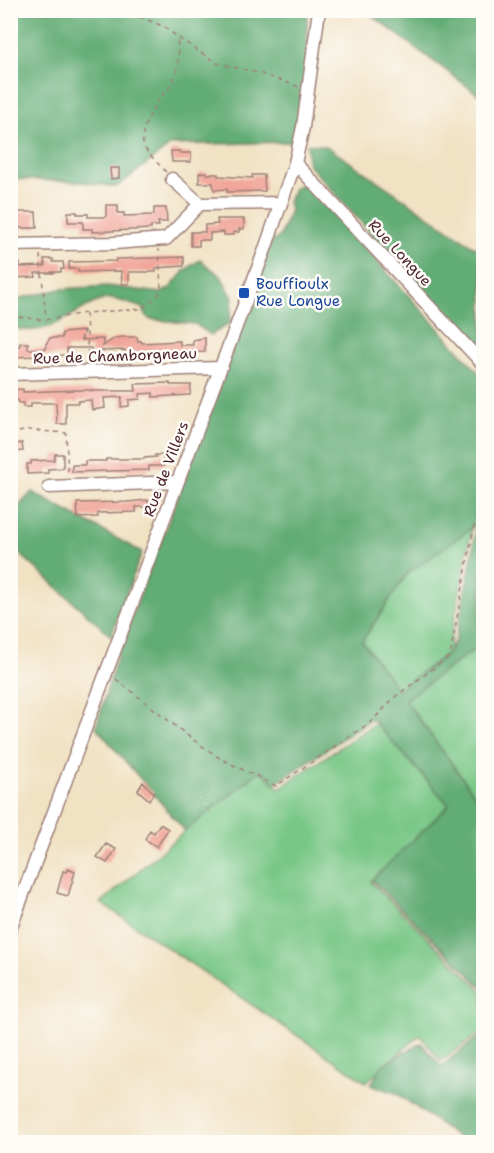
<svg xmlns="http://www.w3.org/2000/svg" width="494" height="1153" font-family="'Shantell Sans',sans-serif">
<rect width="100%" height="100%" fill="#fdfcf7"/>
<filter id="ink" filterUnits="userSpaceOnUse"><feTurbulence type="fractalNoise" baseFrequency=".0167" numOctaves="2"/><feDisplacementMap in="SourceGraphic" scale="12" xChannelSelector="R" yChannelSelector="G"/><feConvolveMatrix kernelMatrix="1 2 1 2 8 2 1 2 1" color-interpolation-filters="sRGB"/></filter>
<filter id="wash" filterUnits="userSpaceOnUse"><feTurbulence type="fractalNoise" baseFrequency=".008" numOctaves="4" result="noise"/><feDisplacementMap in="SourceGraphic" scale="24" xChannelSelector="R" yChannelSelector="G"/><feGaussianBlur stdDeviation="1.35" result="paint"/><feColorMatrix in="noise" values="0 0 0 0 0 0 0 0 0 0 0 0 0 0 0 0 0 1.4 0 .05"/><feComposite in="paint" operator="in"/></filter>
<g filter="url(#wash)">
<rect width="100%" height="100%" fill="#f1e2c4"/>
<path fill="#79c787" stroke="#627359" stroke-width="1.5" d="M483,518V806L405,700L476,648L481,536L476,524Z
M472,527L449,649L445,655L397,690L362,641L407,574Z
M376,723L449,805L371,882L483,992V1030L441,1061L420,1035L366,1082L101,903L185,831L261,770L279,788Z"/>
<path fill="#62ac74" stroke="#566650" stroke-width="1.5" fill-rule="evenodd" d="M11,11H311L307,15L308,90L291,142L171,145L117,187L82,182L11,179Z
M366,11H483V98Z
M307,144L326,146L483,253V356L308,164Z
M301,185L308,186L483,377L484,518L476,524L481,536L483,565L476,648L405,700L483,806V988L372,880L449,805L372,719L275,784L261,770L185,831L96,727L119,650L204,429L271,243L280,236L290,211L288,201L295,187ZM476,525L472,556L455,641L445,656L398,690L362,641L407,574Z
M200,260L221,276L233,298L230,323L211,335L195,324L149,319L142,308C133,305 114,297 106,299C77,306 56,334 24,330C20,330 15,328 11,327V300L61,289L107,286L161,293L170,288L185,270Z
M32,492L142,552L111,636L11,546L10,516Z
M483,1033V1142H465L396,1093L371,1085L382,1065L421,1043L441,1066Z"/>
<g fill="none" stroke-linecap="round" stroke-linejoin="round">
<path stroke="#67b3e0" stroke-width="2" d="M466,10L484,18"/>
</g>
<g id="blocks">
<path fill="#f1a397" d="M171,151H180V153H191V162H172Z
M110,168H119V178L111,179Z
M207,172V174H218V176L253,178L252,175H264L265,191L227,192V189L214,190L213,183H199V173Z
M106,205H118V213H124V216L154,215V208H166L167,222H158L159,226H151V229L92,232V229H83V222H68V212H77V214H88V217H106Z
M20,212H36L37,228H12V226L10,227V213Z
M217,219H244V229H239V232H234V235H224V232L210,233V240H199V246H191V232H205V225L218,224Z
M184,257V266L156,268V272H129V284H122L121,271L78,272V269H69V262L116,261V259Z
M44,259H53V262H63L64,269H61V272H52L53,273H35L36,277L10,278V263H20V267L45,266Z
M84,331L81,340L103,339V346L115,338L123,337H137L138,341H141L142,343L180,341V345H193V340L205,338V352L125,354V350L100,351V354L92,355L91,348H67V355L12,357V347L20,346V343H28V349H46V344L50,338H62V333Z
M170,383V385H191L190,395L153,397V393L140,394V399L129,400V406L121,407L122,397L104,398L105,408L92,410L91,400L78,401V403H66V424H57L56,403H31V407H23V403H19L18,400H15L14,390L23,389V392L77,390H91V391H136L135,384Z
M22,443L23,451L13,452L11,445Z
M55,454H63V468L48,469V473L27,474V464H31V461L54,460Z
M155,455H163L164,466H149V470L72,472V465H85V461H106V459H144V458L156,457Z
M148,500V507H136V512L98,513V517L78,518L77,503L127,502Z
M143,782L154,793L149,800L138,790Z
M160,824L168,829L157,847L145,839L150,830L154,833Z
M106,844L116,849L107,863L97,857Z
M68,869L75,872L68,896L57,893L63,871L67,872Z"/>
</g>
</g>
<g filter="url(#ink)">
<use href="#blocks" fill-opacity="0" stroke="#9e8078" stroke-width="1.5"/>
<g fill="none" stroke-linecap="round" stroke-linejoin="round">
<g stroke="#9e8078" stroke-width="15">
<path id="minor" d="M295,163L484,365
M172,179L200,204L281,203
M10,245L114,243L166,239L200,204
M10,374L220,368
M49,487L177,482
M10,929L264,252L295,163L303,127L319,10"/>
</g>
<path stroke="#9e8078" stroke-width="1.5" stroke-dasharray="4.5 4.5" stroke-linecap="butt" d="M123,10L165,27L177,37L217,63L259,73L299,87
M166,172C161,166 147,153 144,147C138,134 152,110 159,99C163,94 168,90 171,84C180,70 179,54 177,38
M40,255L46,318
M86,314L88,360
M10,316L45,320L86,313L140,309L158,296L161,289L159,249
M10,434L28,430L66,433L68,475
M116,679L192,739L221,759L276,786L371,722L396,696L450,656L481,489L484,486"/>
<use href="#minor" stroke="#fff" stroke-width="12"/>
</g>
</g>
<rect fill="#1a4fb4" stroke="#fdfcf7" stroke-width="2" x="238" y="287" width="12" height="12" rx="3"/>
<g text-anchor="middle" stroke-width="5" stroke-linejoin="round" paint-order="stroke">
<g font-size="15" fill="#4a1f2b" stroke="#fdfcf7">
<text transform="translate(400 253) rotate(47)" y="5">Rue Longue</text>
<text transform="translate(115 356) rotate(-2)" y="5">Rue de Chamborgneau</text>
<text transform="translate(166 469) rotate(-69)" y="5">Rue de Villers</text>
</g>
<g font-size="15" fill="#164399" stroke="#fdfcf7" text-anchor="start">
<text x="256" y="289">Bouffioulx<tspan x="256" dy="17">Rue Longue</tspan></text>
</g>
</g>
<rect width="494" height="1153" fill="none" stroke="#fdfcf7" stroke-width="36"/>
</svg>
